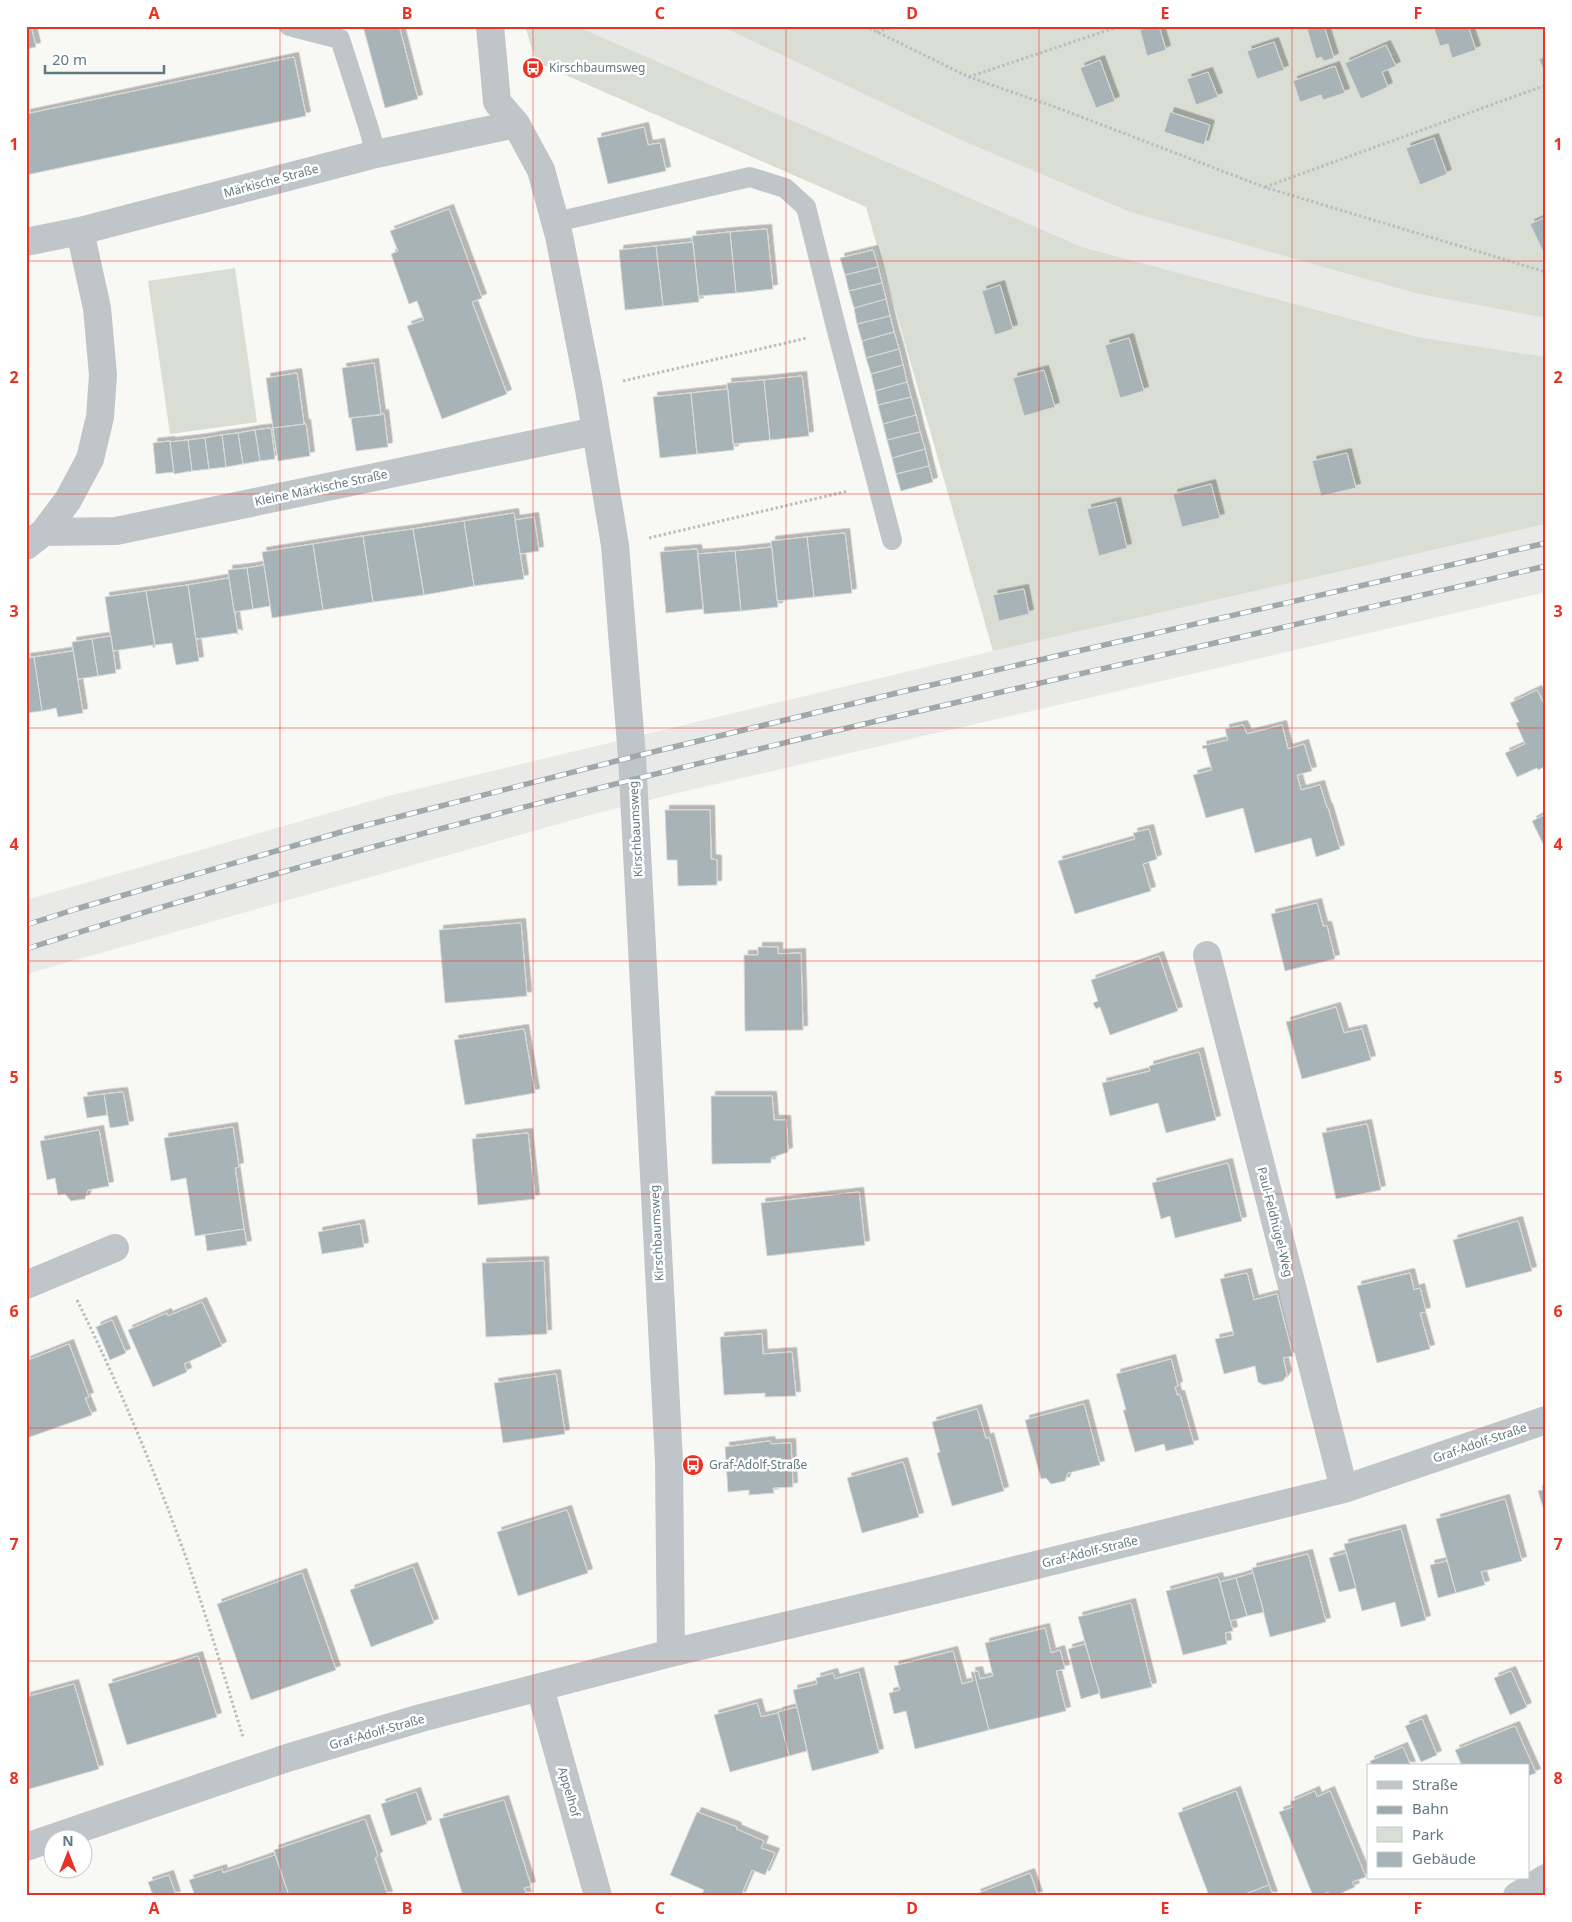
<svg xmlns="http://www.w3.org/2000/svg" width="1572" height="1922" font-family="'Noto Sans',sans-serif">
<defs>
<filter id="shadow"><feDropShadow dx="4.5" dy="-4.5" stdDeviation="0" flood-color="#0004"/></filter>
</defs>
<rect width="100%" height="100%" fill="#f8f8f5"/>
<path fill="#e9e9e8" d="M576,26H721L1419,294L1546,318V357L1418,337L1082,247Z
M1546,524V592L673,794L594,814L26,974V900L392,795L993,651Z"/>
<path fill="#d9ddd4" d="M525,26H576L1082,247L1418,337L1546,357V524L993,651L866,207L536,62Z
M721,26H1546V318L1419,294L1130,212L959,139Z
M235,268L257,422L170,434L148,281Z"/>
<path fill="#a8b3b7" stroke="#dad9d7" filter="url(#shadow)" d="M26,26H31L36,47L26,49Z
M363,26H399L418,99L385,108Z
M1153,26H1159L1166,50L1147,56L1140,30Z
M1316,26H1324L1334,58L1324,61L1321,57L1316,59L1307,29Z
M1442,26H1468L1476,50L1452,58L1448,44L1440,46L1434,29Z
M1274,42L1284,70L1257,79L1247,51Z
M1386,45L1396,66L1382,72L1388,87L1361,99L1345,63Z
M1546,56V74H1545L1539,59Z
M294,57L306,116L26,175V114Z
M1100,60L1115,101L1096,108L1080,68Z
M1335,66L1345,93L1323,100L1321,95L1300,102L1293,81Z
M1208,72L1218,97L1196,105L1187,79Z
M1170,112L1210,125L1204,145L1164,132Z
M644,127L648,145L660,143L666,171L608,184L597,138Z
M1434,138L1447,174L1420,185L1406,148Z
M449,209L482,298L472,302L507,394L442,419L407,326L424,320L417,301L409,304L391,254L398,251L390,231Z
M1546,217V258L1530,224Z
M767,229L773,289L736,293L730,232Z
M730,232L736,293L699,296L692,236Z
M693,242L699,302L663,306L656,246Z
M656,246L663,306L625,310L619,250Z
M873,250L878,267L845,275L840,258Z
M878,267L882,283L849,291L845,275Z
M882,283L886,299L854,308L849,291Z
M1000,285L1013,329L995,335L982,291Z
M886,299L890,316L857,324L854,308Z
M890,316L894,332L862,341L857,324Z
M894,332L899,349L866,358L862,341Z
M1129,338L1144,391L1120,398L1105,345Z
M899,349L903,365L871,374L866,358Z
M374,363L381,415L349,418L342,368Z
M903,365L907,382L875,391L871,374Z
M1044,370L1055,407L1024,416L1013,378Z
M297,373L304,424L273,428L266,378Z
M802,376L809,436L770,440L764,380Z
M764,380L770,440L733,444L727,383Z
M907,382L911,397L878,405L875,391Z
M728,389L734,450L697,454L691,393Z
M691,393L697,454L660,458L653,397Z
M911,397L916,415L883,424L878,405Z
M384,414L388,447L356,451L351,418Z
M916,415L920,432L887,440L883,424Z
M304,424H306L310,456L278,461L273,428Z
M271,428L275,459L260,461L255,430Z
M255,430L260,461L243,464L238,433Z
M920,432L925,449L892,458L887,440Z
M238,433L243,464L226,467L222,435Z
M222,435L226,467L209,469L205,438Z
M205,438L209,469L192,471L188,440Z
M188,440L192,471L174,474L170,442Z
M170,441L174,472L156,474L153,443Z
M925,449L929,466L896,474L892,458Z
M1347,453L1356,488L1321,496L1312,461Z
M929,466L933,482L901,491L896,474Z
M1211,484L1220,518L1182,527L1173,494Z
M1116,502L1127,548L1099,556L1087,509Z
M514,513L524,579L474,586L464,521Z
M534,517L539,551L520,554L515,520Z
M464,521L474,586L424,595L413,529Z
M413,529L424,595L373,602L363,536Z
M845,533L852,593L814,597L807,537Z
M363,536L373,602L323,610L313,544Z
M807,537L814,597L777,601L771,541Z
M313,544L323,610L272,618L262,552Z
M772,547L778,607L741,611L735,551Z
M697,549L703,609L666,613L660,552Z
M735,551L741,611L704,614L698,554Z
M264,565L270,606L253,609L247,568Z
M247,568L253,609L234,612L228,570Z
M229,578L238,635L236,633L196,639L188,585Z
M188,585L199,661L176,665L172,643L155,645L146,591Z
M1024,589L1029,614L999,621L993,595Z
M146,591L155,647L153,648V645L113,651L105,597Z
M111,636L116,673L98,676L92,639Z
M92,639L98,676L78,679L72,642Z
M73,651L83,713L58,717L56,708L42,711L34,657Z
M34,657L42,711L26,713V658Z
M1537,690L1546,708V766L1538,770L1537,768L1517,777L1505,753L1525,744L1516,723L1519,722L1510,703Z
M1243,725L1247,734L1282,725L1288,749L1304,744L1312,771L1297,775L1301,790L1320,785L1327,808H1328L1340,849L1316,857L1311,838L1255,853L1243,808L1206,818L1193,775L1212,770L1206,748L1203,749L1202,746L1228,740L1225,729Z
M665,810H710L711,859L717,860V885L678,886L677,860H667Z
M1546,814V850L1532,821Z
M1149,829L1157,859L1143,864L1151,891L1075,914L1058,861L1135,839L1133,833Z
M1317,903L1323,926H1327L1335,959L1285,971L1271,914Z
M521,923L527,996L445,1003L439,930Z
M758,947H778V954L801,953L803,1030L745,1031L744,955H758Z
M1159,956L1178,1011L1110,1035L1100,1007L1096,1009L1093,1003L1098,1001L1091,980Z
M1336,1007L1344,1033L1362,1029L1371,1060L1302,1079L1286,1022Z
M524,1029L535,1093L465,1105L454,1040Z
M1199,1052L1216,1120L1166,1133L1158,1103L1110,1116L1102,1083L1150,1071L1149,1066Z
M123,1092L129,1125L110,1128L104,1094Z
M104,1094L107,1115L87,1118L83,1097Z
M711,1096H772L774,1120H786L788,1152L771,1158V1163L712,1164Z
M1367,1124L1381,1190L1336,1199L1322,1133Z
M233,1127L239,1167L235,1168L244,1229L195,1236L186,1178L171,1181L164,1138Z
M99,1130L109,1186L88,1190L85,1199L71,1201L65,1194L58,1195L55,1178L47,1180L40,1141Z
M528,1133L535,1199L478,1205L472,1139Z
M1228,1163L1242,1221L1175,1238L1170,1216L1161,1219L1152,1183Z
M859,1192L865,1245L767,1256L761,1203Z
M1518,1221L1532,1271L1466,1288L1453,1240Z
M360,1224L364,1247L322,1254L318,1232Z
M244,1229L247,1245L207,1251L205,1235Z
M544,1261L547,1334L486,1337L482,1263Z
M1247,1273L1254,1300L1277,1294L1293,1356L1283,1358L1287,1375L1283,1381L1264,1385L1258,1382L1255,1366L1224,1374L1215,1339L1234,1335L1220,1279Z
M1410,1273L1414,1290L1420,1288L1426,1312L1420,1313L1430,1349L1377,1363L1357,1286Z
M202,1302L222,1346L184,1364L187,1372L153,1387L128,1330L167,1313L168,1316Z
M112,1320L126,1353L110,1360L96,1327Z
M762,1334L763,1354L792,1352L796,1396L765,1397V1393L724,1395L720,1337Z
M69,1344L89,1397L85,1398L92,1415L27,1438L26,1361Z
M1171,1359L1178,1386L1175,1387L1177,1395H1180L1194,1444L1166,1451L1164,1444L1135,1452L1123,1410H1126L1116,1374Z
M556,1374L565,1434L503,1443L494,1383Z
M1084,1404L1100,1465L1068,1473L1065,1481L1051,1484L1046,1478L1041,1479L1025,1420Z
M977,1409L986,1439L989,1437L1004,1491L952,1506L937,1453L940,1452L932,1422Z
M770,1441L771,1444L791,1443L793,1487L773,1488L774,1493L749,1495V1490L728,1492L725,1447Z
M903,1462L919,1517L862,1533L847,1478Z
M1546,1489V1517L1538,1491Z
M1505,1499L1522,1561L1481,1572L1485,1585L1456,1593L1436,1519Z
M567,1510L588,1573L518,1596L497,1532Z
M1401,1529L1426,1620L1401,1627L1395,1602L1362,1611L1344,1544Z
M1346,1553L1356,1588L1339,1592L1329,1558Z
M1308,1554L1326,1622L1270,1637L1252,1568Z
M1447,1561L1456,1593L1438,1598L1430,1565Z
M413,1567L434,1623L371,1647L350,1590Z
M302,1573L336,1670L251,1700L217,1604Z
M1253,1573L1264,1612L1247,1616L1236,1578Z
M1218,1577L1233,1631L1225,1633L1227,1644L1183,1655L1166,1591Z
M1236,1578L1247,1616L1230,1621L1220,1582Z
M1131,1603L1152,1687L1101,1699L1078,1617Z
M1045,1628L1051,1653L1060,1650L1065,1669L1056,1671L1066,1711L989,1730L974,1672L978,1671L980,1679L993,1676L985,1643Z
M1085,1644L1100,1693L1081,1699L1068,1649Z
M953,1651L962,1684L973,1681L971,1672H974L989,1730L915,1749L906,1711L894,1714L889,1693L900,1690L894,1666Z
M198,1656L217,1717L127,1745L108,1684Z
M1511,1671L1527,1707L1510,1715L1494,1678Z
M859,1672L879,1753L812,1771L793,1690L817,1684L816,1678L833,1673L835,1679Z
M74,1684L99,1769L26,1790V1697Z
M757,1703L761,1717L778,1713L789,1756L730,1772L714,1715Z
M797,1707L807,1751L789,1756L778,1712Z
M1422,1719L1437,1755L1421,1762L1405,1726Z
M1515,1726L1536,1773L1528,1776V1766H1462L1455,1750Z
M1403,1747L1411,1766H1372L1370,1761Z
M1236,1791L1269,1885L1240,1896H1209L1178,1813Z
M1315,1791L1317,1797L1330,1791L1366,1877L1352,1882L1355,1887L1335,1896H1329L1328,1892L1319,1896H1313L1279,1812L1293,1807L1290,1802Z
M416,1792L427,1824L391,1836L381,1804Z
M504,1800L531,1886L524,1888L527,1896H463L439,1819Z
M697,1812L737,1827L736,1829L764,1841L761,1848L775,1853L765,1875L752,1870L741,1896H701L704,1890L670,1875Z
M365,1819L378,1856L375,1858L388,1896H289L274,1850Z
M275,1855L289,1896H195L189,1880L222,1869L223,1873Z
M1030,1873L1038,1896H977L976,1894Z
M169,1875L176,1896H155L154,1893H152L148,1882Z
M1269,1885L1273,1896H1240Z"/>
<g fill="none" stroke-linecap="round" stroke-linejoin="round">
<path stroke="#b9bec0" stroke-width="3" stroke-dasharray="2.5 2.5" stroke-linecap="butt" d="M865,26L969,77L1058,108L1264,187L1546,272
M877,32L895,26
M969,77L1120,26
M1265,187L1546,85
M623,381L807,338
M649,538L848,491
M77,1300C119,1385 156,1474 188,1563C208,1621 225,1679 243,1737"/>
<path stroke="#bfc5c8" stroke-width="20" d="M289,26L340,39L369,129L376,154
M556,222L750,177L785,188L806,207L837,331L892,540"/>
<path stroke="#bfc5c8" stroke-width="28" d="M490,26L497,102L516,124L541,170L559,236L589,389L615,545L632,757L669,1461L671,1653
M26,242L80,231L376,154L516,124
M44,532L116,531L596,431
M26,546L44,532L68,500L90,459L100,417L103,375L97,308L80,231
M1207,955L1344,1489
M26,1285L115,1248
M540,1688L598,1896
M26,1847L287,1758L421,1718L671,1653L935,1590L1344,1489L1546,1420
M1517,1896L1546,1878"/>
<g stroke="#9ea9ad" stroke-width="5.5">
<path id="rail" d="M26,925L76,909L355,828L632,757L901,692L1546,543
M26,949C524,790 1038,687 1546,566"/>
</g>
<use href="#rail" stroke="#fff" stroke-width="4" stroke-dasharray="11" stroke-linecap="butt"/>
</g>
<path fill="none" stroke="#e93224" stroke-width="1" stroke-opacity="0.55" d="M280,26V1896M533,26V1896M786,26V1896M1039,26V1896M1292,26V1896M26,261H1546M26,494H1546M26,728H1546M26,961H1546M26,1194H1546M26,1428H1546M26,1661H1546"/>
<defs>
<g id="bus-disc" transform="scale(1.125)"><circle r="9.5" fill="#e93224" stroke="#fff"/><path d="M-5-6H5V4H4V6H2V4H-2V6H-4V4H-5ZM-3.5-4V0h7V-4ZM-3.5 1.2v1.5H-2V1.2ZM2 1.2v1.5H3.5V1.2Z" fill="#fff"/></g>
</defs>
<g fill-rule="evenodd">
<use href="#bus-disc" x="533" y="68"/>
<use href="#bus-disc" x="693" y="1465"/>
</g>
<g text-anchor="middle" stroke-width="5" stroke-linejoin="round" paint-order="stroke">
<g font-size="12" fill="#627981" stroke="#fff" text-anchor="start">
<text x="549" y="72">Kirschbaumsweg</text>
<text x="709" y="1469">Graf-Adolf-Straße</text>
</g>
<g font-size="12" fill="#627981" stroke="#fff">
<text transform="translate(271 181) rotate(-15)" y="4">Märkische Straße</text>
<text transform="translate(321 488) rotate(-12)" y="4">Kleine Märkische Straße</text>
<text transform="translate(636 829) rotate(-93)" y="4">Kirschbaumsweg</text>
<text transform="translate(1275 1222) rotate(76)" y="4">Paul-Feldhügel-Weg</text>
<text transform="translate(657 1233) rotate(-93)" y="4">Kirschbaumsweg</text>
<text transform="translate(1480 1443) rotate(-19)" y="4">Graf-Adolf-Straße</text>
<text transform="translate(1090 1552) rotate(-14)" y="4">Graf-Adolf-Straße</text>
<text transform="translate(377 1732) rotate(-16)" y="4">Graf-Adolf-Straße</text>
<text transform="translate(569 1792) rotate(74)" y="4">Appelhof</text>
</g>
</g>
<rect width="1572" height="1922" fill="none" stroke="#ffffff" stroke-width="55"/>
<rect x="1367" y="1764" width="162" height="115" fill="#ffffff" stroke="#c0c9cd"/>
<rect x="1377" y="1781" width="25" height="8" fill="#bfc5c8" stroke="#c0c9cd"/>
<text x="1412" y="1790" font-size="15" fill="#627981">Straße</text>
<rect x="1377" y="1806" width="25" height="8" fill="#9ea9ad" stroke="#c0c9cd"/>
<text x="1412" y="1814" font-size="15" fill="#627981">Bahn</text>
<rect x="1377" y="1827" width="25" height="15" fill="#d9ddd4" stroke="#c0c9cd"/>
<text x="1412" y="1840" font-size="15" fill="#627981">Park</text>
<rect x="1377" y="1852" width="25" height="15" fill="#a8b3b7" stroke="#c0c9cd"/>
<text x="1412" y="1864" font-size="15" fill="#627981">Gebäude</text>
<g transform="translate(68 1854)"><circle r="24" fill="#ffffff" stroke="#c0c9cd"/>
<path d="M0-4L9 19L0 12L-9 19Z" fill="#e93224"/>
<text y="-8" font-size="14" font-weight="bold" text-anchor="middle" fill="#627981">N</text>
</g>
<path d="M45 65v8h119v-8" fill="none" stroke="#627981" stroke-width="2.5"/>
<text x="52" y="65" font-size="15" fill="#627981" stroke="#ffffff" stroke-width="4" paint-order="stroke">20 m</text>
<rect x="28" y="28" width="1516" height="1866" fill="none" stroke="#e93224" stroke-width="2"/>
<g font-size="16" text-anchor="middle" font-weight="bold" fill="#e93224">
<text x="154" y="19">A</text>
<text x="407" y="19">B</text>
<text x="660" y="19">C</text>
<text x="912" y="19">D</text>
<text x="1165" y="19">E</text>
<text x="1418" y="19">F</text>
<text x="14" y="150">1</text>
<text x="1558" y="150">1</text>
<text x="14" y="383">2</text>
<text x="1558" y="383">2</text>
<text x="14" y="617">3</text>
<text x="1558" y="617">3</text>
<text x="14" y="850">4</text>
<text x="1558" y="850">4</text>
<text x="14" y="1083">5</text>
<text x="1558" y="1083">5</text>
<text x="14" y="1317">6</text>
<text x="1558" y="1317">6</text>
<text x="14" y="1550">7</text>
<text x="1558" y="1550">7</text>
<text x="14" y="1784">8</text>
<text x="1558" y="1784">8</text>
<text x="154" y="1914">A</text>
<text x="407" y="1914">B</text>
<text x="660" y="1914">C</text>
<text x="912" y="1914">D</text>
<text x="1165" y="1914">E</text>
<text x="1418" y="1914">F</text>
</g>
</svg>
